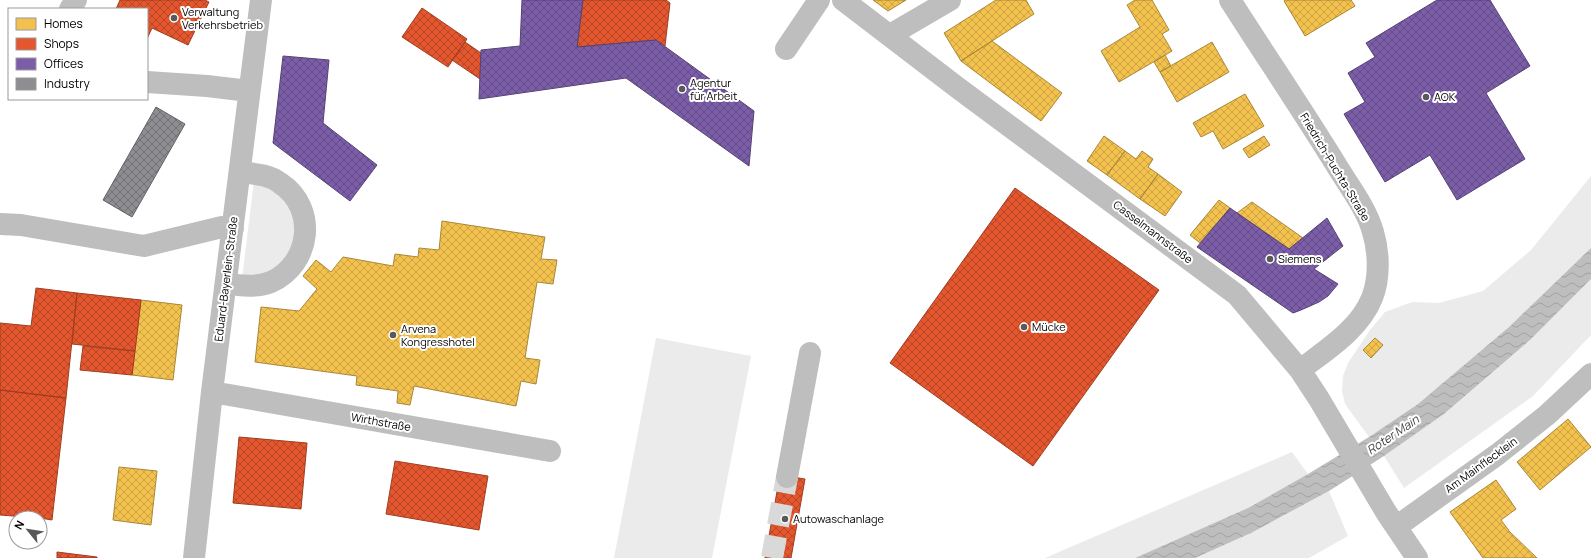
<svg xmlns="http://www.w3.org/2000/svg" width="1591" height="558" font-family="Manrope,sans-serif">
<defs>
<pattern id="water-waves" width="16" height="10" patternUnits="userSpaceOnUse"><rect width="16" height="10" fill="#bebebe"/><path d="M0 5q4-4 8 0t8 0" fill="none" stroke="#a2a2a2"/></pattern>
<pattern id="homes-cross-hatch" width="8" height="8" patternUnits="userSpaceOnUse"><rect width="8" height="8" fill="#f2c14e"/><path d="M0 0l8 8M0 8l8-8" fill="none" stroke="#cea442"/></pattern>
<pattern id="shops-cross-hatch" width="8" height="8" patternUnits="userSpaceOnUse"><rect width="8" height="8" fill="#e4572e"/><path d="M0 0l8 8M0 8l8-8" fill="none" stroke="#b64625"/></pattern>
<pattern id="offices-cross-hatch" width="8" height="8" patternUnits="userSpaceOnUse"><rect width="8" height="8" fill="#7b5ea7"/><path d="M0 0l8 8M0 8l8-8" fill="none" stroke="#624b86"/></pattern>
<pattern id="industry-cross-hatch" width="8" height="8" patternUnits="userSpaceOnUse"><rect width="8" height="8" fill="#8d8d92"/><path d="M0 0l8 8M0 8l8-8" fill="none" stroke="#717175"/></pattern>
</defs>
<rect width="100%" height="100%" fill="#fff"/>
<path fill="#ebebeb" d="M1591,176V248L1509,327L1418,404L1369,437L1345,404L1342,391L1343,376L1348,363L1370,330L1385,312L1412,302L1439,303L1483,291L1531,250Z
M254,181L266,183L292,205L299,236L277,271L242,279Z
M1591,279V335L1533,396L1404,488L1384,456L1444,414L1530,340Z
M656,338L751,356L712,558H614Z
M1292,452L1308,474L1248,508L1135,558H1045Z
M1329,491L1348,536L1309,558H1195L1251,533Z"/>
<path fill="url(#water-waves)" d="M1591,248V279L1530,340L1444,414L1384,456L1329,491L1251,533L1195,558H1135L1248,508L1308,474L1369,437L1418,404L1509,327Z"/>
<path fill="url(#homes-cross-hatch)" stroke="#a98737" d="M873,0H906L888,11Z
M996,0H1026L1034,14L961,61L944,33Z
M1135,0H1152L1169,30L1162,34L1172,51L1119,82L1101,51L1140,27L1127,5Z
M1285,0H1351L1355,6L1305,36L1284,1Z
M992,41L1062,93L1041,121L961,61Z
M1212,42L1229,72L1177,102L1160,72Z
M1165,55L1171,66L1160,72L1154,62Z
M1245,94L1264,126L1223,149L1213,131L1201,137L1193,123Z
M1104,136L1125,151L1107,175L1087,161Z
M1264,136L1270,145L1249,158L1243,149Z
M1125,151L1136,159L1142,151L1153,159L1148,167L1158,174L1140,199L1107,175Z
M1158,174L1182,192L1165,216L1140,199Z
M1219,200L1230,208L1200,243L1190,235Z
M1252,202L1303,238L1289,249L1237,213Z
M442,221L545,237L541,259L557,260L553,284L537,282L525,358L540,360L536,384L521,381L516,406L414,386L410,405L397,403L398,391L356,385L357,376L255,362L261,307L299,311L317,289L303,276L316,260L331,272L343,257L393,266L395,254L418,257L419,248L439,250Z
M141,300L182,305L173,380L132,375Z
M1375,338L1383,345L1371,358L1363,350Z
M1568,419L1591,447L1540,490L1517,462Z
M119,467L157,471L151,525L113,520Z
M1496,480L1516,509L1501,520L1510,532L1537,558H1483L1450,512Z"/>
<path fill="url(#shops-cross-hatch)" stroke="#a03d20" d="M120,0H205L209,2L188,45L152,28L147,39V9H116Z
M583,0H666L670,3L665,46L656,40L577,47Z
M422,8L467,39L448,67L402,37Z
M465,42L481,53L480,79L452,60Z
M1015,188L1159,290L1033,466L890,363Z
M36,288L77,293L66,398L0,390V323L31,326Z
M77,293L141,300L135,351L72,344Z
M83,346L135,351L132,375L80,370Z
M0,390L66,398L52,520L40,518L0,515Z
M239,437L307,443L301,509L233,503Z
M395,461L488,476L479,530L386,514Z
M780,475L805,479L791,558H765Z
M57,552L97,557V558H57Z"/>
<path fill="url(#offices-cross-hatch)" stroke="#564275" d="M522,0H583L577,47L656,40L754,111L749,166L626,78L479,99L481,50L520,46Z
M1437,0H1490L1530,66L1486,93L1525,159L1457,200L1430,155L1385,182L1344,114L1365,102L1348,73L1375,57L1366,43Z
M283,56L329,60L323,123L377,165L350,201L273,143Z
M1230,208L1289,249L1327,218L1343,246L1314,269L1338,284L1328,296L1319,302L1301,310L1293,313L1197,247Z"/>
<path fill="url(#industry-cross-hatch)" stroke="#636366" d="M156,107L185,124L132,217L103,200Z"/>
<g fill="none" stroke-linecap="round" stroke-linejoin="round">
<path stroke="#d9d9d9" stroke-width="22" stroke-dasharray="22 11" stroke-linecap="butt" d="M772,558L787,477"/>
<path stroke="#bebebe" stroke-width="22" d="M843,0L958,88L1237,295L1300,370L1319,399L1386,512L1417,558
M1230,0C1265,55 1301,108 1335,163C1348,185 1366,207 1373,232C1379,252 1380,278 1372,298C1359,330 1326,350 1300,370
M70,9L76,0
M890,35L950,0
M786,49L819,0
M147,82L207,86L249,91
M0,224L21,225L144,246L222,227L233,228
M226,283C240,286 256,288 271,282C311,264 318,208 280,183C268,174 254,174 240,172
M212,392L550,451
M787,477L810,353
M1396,527L1498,454L1547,415L1591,374
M194,558L212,392L261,0"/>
</g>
<g fill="#595959" stroke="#fff" stroke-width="1.5">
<circle cx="174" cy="18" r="4"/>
<circle cx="682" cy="89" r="4"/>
<circle cx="1426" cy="97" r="4"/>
<circle cx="1270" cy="259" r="4"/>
<circle cx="1024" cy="327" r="4"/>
<circle cx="393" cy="335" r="4"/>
<circle cx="785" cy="519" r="4"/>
</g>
<g text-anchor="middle" stroke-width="4" stroke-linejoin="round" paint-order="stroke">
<g font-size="11" fill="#000" stroke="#fff" text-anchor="start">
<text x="182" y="16">Verwaltung<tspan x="182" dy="13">Verkehrsbetrieb</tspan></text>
<text x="690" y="87">Agentur<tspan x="690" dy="13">für Arbeit</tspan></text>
<text x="1434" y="101">AOK</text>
<text x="1278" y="263">Siemens</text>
<text x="1032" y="331">Mücke</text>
<text x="401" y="333">Arvena<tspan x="401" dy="13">Kongresshotel</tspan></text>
<text x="793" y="523">Autowaschanlage</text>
</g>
<g font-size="11" fill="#000" stroke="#fff">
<text transform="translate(1335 167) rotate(59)" y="4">Friedrich-Puchta-Straße</text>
<text transform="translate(1153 232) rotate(37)" y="4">Casselmannstraße</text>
<text transform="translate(226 279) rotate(-83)" y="4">Eduard-Bayerlein-Straße</text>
<text transform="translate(381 422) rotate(10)" y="4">Wirthstraße</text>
<text transform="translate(1481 465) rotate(-36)" y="4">Am Mainflecklein</text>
</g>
<g font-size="12" font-style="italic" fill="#434343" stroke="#fff">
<text transform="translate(1393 435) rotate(-34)" y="4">Roter Main</text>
</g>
</g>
<rect x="8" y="8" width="140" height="92" fill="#ffffff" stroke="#999999"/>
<rect x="16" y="18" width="20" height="12" fill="#f2c14e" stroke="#999999"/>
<text x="44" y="28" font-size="12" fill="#000000">Homes</text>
<rect x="16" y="38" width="20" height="12" fill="#e4572e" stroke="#999999"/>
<text x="44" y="48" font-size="12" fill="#000000">Shops</text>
<rect x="16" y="58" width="20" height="12" fill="#7b5ea7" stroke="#999999"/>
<text x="44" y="68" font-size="12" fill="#000000">Offices</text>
<rect x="16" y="78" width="20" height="12" fill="#8d8d92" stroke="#999999"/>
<text x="44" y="88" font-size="12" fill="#000000">Industry</text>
<g transform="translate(28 530) rotate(300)"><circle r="19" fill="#ffffff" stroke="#999999"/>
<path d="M0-3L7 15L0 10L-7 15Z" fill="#595959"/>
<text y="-6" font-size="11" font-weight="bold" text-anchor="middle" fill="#000000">N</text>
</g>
</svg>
